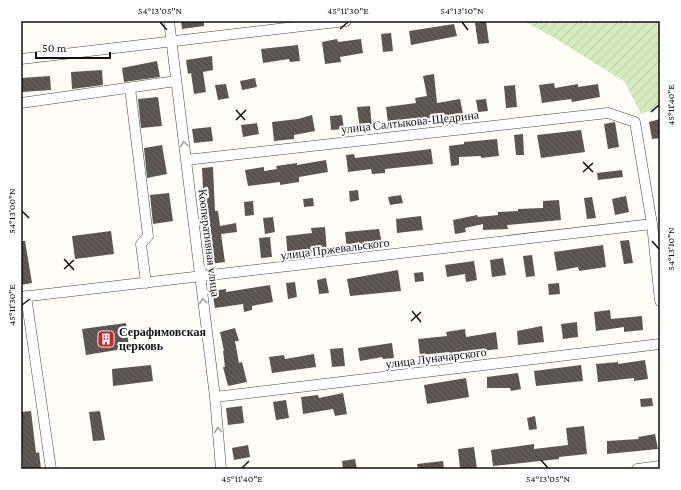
<svg xmlns="http://www.w3.org/2000/svg" width="681" height="490" font-family="'Crimson Pro',serif">
<defs>
<pattern id="garden-furrows" width="10" height="10" patternUnits="userSpaceOnUse"><rect width="10" height="10" fill="#d5ebbd"/><path d="M-1 1l2-2M0 10L10 0M9 11l2-2" fill="none" stroke="#b6c8a1"/></pattern>
<pattern id="building-back-hatch" width="6" height="6" patternUnits="userSpaceOnUse"><rect width="6" height="6" fill="#5a524d"/><path d="M-1 5l2 2M0 0l6 6M5-1l2 2" fill="none" stroke="#6d6662"/></pattern>
</defs>
<rect width="100%" height="100%" fill="#fffdf5"/>
<path fill="url(#garden-furrows)" d="M523,21H660V107L641,114L625,82L553,37Z"/>
<path fill="url(#building-back-hatch)" d="M181,21H204V26L182,29Z
M486,21L489,43L478,44L475,23Z
M454,24L457,36L411,45L409,31Z
M391,33L393,51L383,52L381,34Z
M337,39L338,42L361,39L363,53L340,57L341,62L325,64L322,42Z
M298,45L300,61L290,62L289,59L263,63L261,49Z
M212,56L213,70L203,72L206,92L194,94L191,73L188,74L186,60Z
M157,61L160,77L124,82L122,68Z
M102,70L103,85L72,89L71,72Z
M434,74L437,103L460,99L463,114L388,123L386,107L416,103L415,98L427,96L423,76Z
M50,76L51,90L22,92L21,78Z
M255,78L257,87L242,90L240,81Z
M554,83L555,88L578,84V87L598,84L600,97L572,102L571,99L542,103L539,85Z
M226,84L229,98L218,100L215,85Z
M515,85L517,107L506,108L504,86Z
M158,97L162,126L141,128L138,99Z
M486,99L488,111L478,112L476,100Z
M370,106L372,128L360,129L357,107Z
M312,115L315,131L294,135V139L274,141L272,122L298,119Z
M342,115L344,129L331,130L330,116Z
M660,119V138L652,139L649,122Z
M615,122L619,147L608,149L604,124Z
M257,123L259,134L243,137L241,125Z
M211,127L213,141L194,143L192,129Z
M581,130L585,152L541,158L537,135Z
M523,134L524,155H516L514,135Z
M497,139L499,156L481,158V156L459,157V165L451,166L449,146L464,144V142Z
M162,145L167,174L147,178L144,148Z
M431,149L433,164L385,169V173L372,174L371,169L348,172L346,155L354,154L355,158Z
M326,160L328,172L299,177V182L280,185V182L248,186L245,170L264,167V171L277,169L276,166L297,163V165Z
M213,167L215,211H218L220,226L236,223L237,232L221,234L225,262L210,264L204,212L202,168Z
M622,170L623,177L598,180L597,173Z
M358,190L359,200L350,202L349,191Z
M169,193L173,221L153,224L150,195Z
M401,195L403,203L390,205L388,197Z
M626,196L629,212L615,215L612,199Z
M592,197L596,218L587,219L584,198Z
M313,198L314,206L304,207L303,199Z
M559,200L561,220L507,225L508,229L483,230V224L465,228L466,232L455,234L453,220L477,215L478,217L498,215V212L518,211V209L543,208V201Z
M253,201L254,215L245,216L244,202Z
M421,216L423,230L397,233L396,219Z
M273,217L275,232L265,234L263,218Z
M325,227L327,251L301,254V256L288,258L286,236L312,233L311,228Z
M379,229L382,243L347,249L345,232Z
M111,231L114,254L75,259L72,236Z
M270,237L272,257L261,258L259,238Z
M629,240L633,263L624,264L620,241Z
M21,241H25L32,283L21,285Z
M603,245L606,267L579,271L578,267L557,271L554,252Z
M532,255L535,276L526,277L523,256Z
M503,258L506,275L492,277L490,260Z
M474,261L477,280L466,282L465,274L447,277L445,265Z
M398,270L401,291L350,296L347,279Z
M423,272L424,281L415,282L414,273Z
M326,278L329,293L319,294L317,280Z
M295,282L297,297L288,299L286,283Z
M559,283L560,294L549,295L548,284Z
M270,285L273,302L252,306V310L244,312L243,304L215,308L212,291L226,289V292Z
M610,310L611,319L642,316L643,330L624,332V327L596,331L594,312Z
M577,322L578,337L563,339L561,324Z
M126,323L129,348L86,355L82,329Z
M542,326L544,342L518,345L517,331Z
M235,328L239,341H235L239,363L242,362L247,382L228,386L223,367H225L223,351H224L220,332Z
M465,329L466,337L496,332L498,349L450,355L449,352L420,355L418,339L447,336L446,332Z
M392,343L394,358L383,359L382,357L360,361L358,348Z
M343,348L345,366L332,367L330,349Z
M314,354L316,367L272,373L269,357L284,355L285,359Z
M645,360L648,379L634,381V378L598,382L596,364L618,362V364Z
M151,365L153,381L113,386L112,369Z
M581,365L583,381L536,386L534,371Z
M518,373L521,389L511,391L510,388H487V377Z
M466,378L469,397L427,404L424,385Z
M343,393L347,414L335,416L333,409L303,414L301,397L318,395L319,398Z
M652,398L653,406L641,407L640,399Z
M286,400L289,418L276,420L273,402Z
M242,406L244,423L228,425L226,408Z
M31,411L36,453L39,452L41,469H23L21,412Z
M100,411L105,440L93,441L89,412Z
M535,416L537,429L529,430L527,418Z
M584,426L587,454L559,457V459L493,466L491,450L534,444V449L568,445L566,428Z
M655,434L658,449L607,454V441L639,439L638,437Z
M248,445L250,457L234,460L232,448Z
M474,447L477,469H460L458,449Z
M355,459L357,469H343L342,461Z
M443,461L444,469H418L417,464Z"/>
<g fill="none" stroke-linecap="round" stroke-linejoin="round">
<g stroke="#444" stroke-width="11">
<path id="minor" d="M169,21L215,397L221,469
M21,59L346,21
M130,88L148,236L141,244L146,283
M21,103L176,81
M186,160L608,113L635,122L652,224L660,301
M26,296L51,469
M21,297L652,224
M215,397L660,344
M637,469L660,466"/>
</g>
<use href="#minor" stroke="#fff" stroke-width="10"/>
</g>
<defs><path id="oneway-chevron" d="M-2-3.5L2.5 0L-2 3.5" fill="none" stroke-width="1.6" stroke-linecap="round" stroke-linejoin="round"/></defs>
<g stroke="#a0a0a0">
<use href="#oneway-chevron" transform="translate(184 144) rotate(-97)"/>
<use href="#oneway-chevron" transform="translate(203 301) rotate(-97)"/>
<use href="#oneway-chevron" transform="translate(218 430) rotate(-95)"/>
</g>
<path fill="none" stroke="#111" stroke-width="1.5" d="M160,22L167,30M462,22L468,30M340,29L348,22M236,110L245,120M651,112L659,105M236,120L246,110M583,162L593,172M583,172L593,163M22,211L29,218M652,241L659,249M64,259L74,270M64,269L74,260M22,305L30,299M412,311L421,322M411,321L421,312M541,460L548,468M242,468L249,461"/>
<defs>
<g id="building-square" transform="scale(0.9)"><rect x="-9" y="-9" width="18" height="18" rx="4" fill="#c4262e" stroke="#fff"/><path d="M-4-6H4V6H1V3H-1V6H-4ZM-2.5-4.3h1.7v1.8h-1.7ZM.8-4.3h1.7v1.8H.8ZM-2.5-1h1.7V.8h-1.7ZM.8-1h1.7V.8H.8Z" fill="#fff"/></g>
</defs>
<g fill-rule="evenodd">
<use href="#building-square" x="106" y="339"/>
</g>
<g text-anchor="middle" stroke-width="4" stroke-linejoin="round" paint-order="stroke">
<g font-size="12" fill="#111" stroke="#fff">
<text transform="translate(410 122) rotate(-6)" y="4">улица Салтыкова-Щедрина</text>
<text transform="translate(209 243) rotate(83)" y="4">Кооперативная улица</text>
<text transform="translate(335 249) rotate(-7)" y="4">улица Пржевальского</text>
<text transform="translate(436 358) rotate(-7)" y="4">улица Луначарского</text>
</g>
<g font-size="12" font-weight="bold" fill="#111" stroke="#fff" text-anchor="start">
<text x="119" y="336">Серафимовская<tspan x="119" dy="14">церковь</tspan></text>
</g>
</g>
<rect width="681" height="490" fill="none" stroke="#ffffff" stroke-width="44"/>
<path d="M36 52v6h74v-6" fill="none" stroke="#111111" stroke-width="2"/>
<text x="42" y="52" font-size="12" fill="#111111" stroke="#ffffff" stroke-width="3" paint-order="stroke">50 m</text>
<rect x="22" y="22" width="637" height="446" fill="none" stroke="#111" stroke-width="1.5"/>
<g font-size="10" text-anchor="middle" fill="#111">
<text x="160" y="14">54°13'05"N</text>
<text x="348" y="14">45°11'30"E</text>
<text x="462" y="14">54°13'10"N</text>
<text transform="translate(670 105) rotate(-90)" y="4">45°11'40"E</text>
<text transform="translate(11 211) rotate(-90)" y="4">54°13'00"N</text>
<text transform="translate(670 249) rotate(-90)" y="4">54°13'10"N</text>
<text transform="translate(11 305) rotate(-90)" y="4">45°11'30"E</text>
<text x="242" y="482">45°11'40"E</text>
<text x="548" y="482">54°13'05"N</text>
</g>
</svg>
